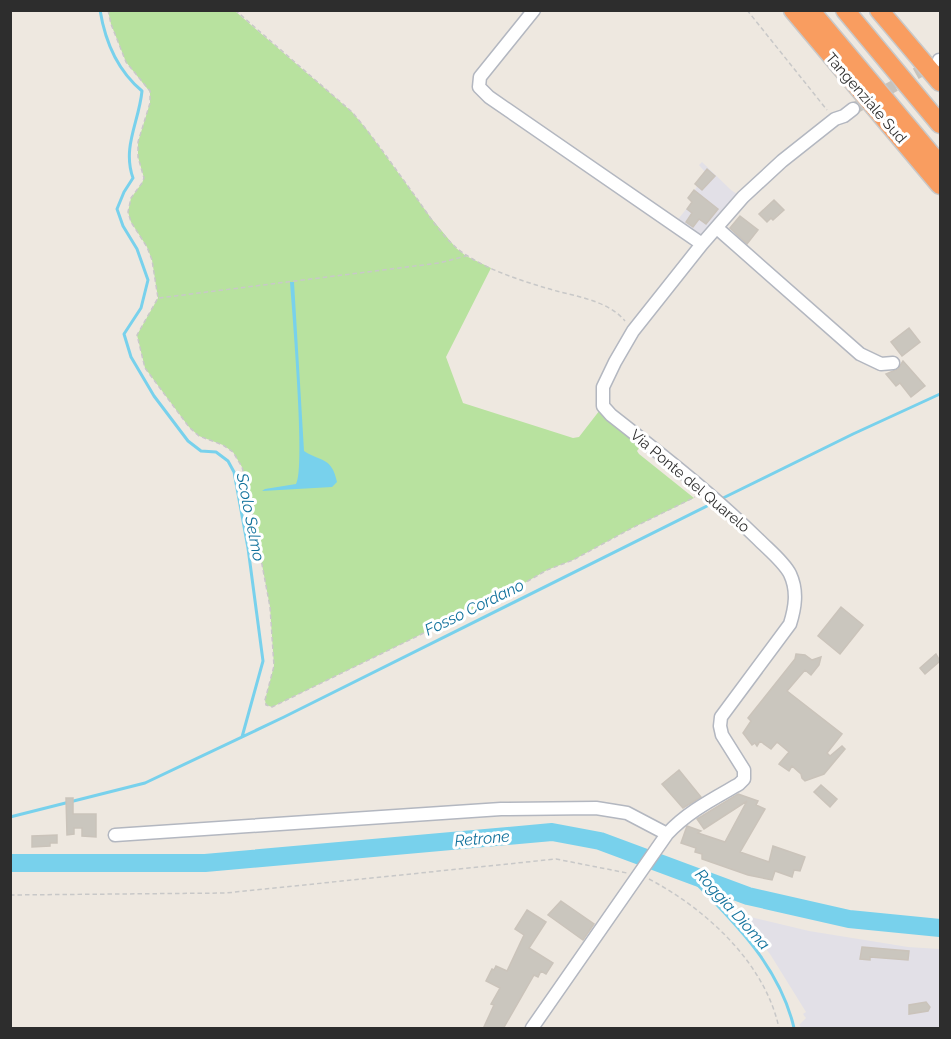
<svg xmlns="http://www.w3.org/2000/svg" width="951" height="1039" font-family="Raleway,sans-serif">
<rect width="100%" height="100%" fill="#eee8e0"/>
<path fill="#e2e0e7" d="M702,162L731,190L740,196L702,241L675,223L692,202L688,198L697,187L695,184L705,172L699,165Z
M738,914L809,931L908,947L940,949V1028H802L799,1025L806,1018L803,1014L806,1012L770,954Z"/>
<path fill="#b8e29f" d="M108,11H235L352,112L367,130L431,218L456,248L466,256L491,268L446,357L463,403L573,438L579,437L603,406L644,441L637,451L639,454L694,498L630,529L573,560L547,570L514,589L272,707L266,705L265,700L274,666L270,607L249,495L242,467L233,452L223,445L199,436L189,427L145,368L137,335L158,298L152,260L147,247L131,222L128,212L131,198L142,183L144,178L138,157V142L150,103V92L126,62L111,24Z"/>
<path fill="#78d1ec" d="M290,282H294L304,451C321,462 332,457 337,482L332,487L262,491L265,489L296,484C306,470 292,311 290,282Z"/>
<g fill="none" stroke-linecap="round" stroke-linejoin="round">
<path stroke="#78d1ec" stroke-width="3" d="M100,10C105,41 118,71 142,91C139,122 122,147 133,178L124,192L117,209L123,226L137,249L148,280L141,308L124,334L131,357L154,396L188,441L201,451L216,452L228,461L234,472L248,548L263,661L242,737
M719,500L853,434L940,394
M10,817L145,783L284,717L713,503
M684,871C729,917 779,963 794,1028"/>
<path stroke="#78d1ec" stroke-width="18" d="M10,863H205L552,832L600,841L748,896L849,919L940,928"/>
</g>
<path fill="#cac6be" stroke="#cac3ba" stroke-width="1.5" d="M707,169L715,176L702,190L695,184Z
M694,190L718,209L706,224L699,219L693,227L686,222L692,213L687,209L692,202L688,198Z
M774,200L784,210L773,220L771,218L767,222L759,214Z
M740,216L758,230L747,244L730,228Z
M909,328L920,342L902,356L891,342Z
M903,361L925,386L911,397L900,383L896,386L886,374L898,369Z
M841,607L863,625L840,654L818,636Z
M796,654L805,655L812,660L821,657L819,665L811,675L805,670L787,691L842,734L827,753L830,756L842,746L845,749L824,774L805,781L802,778L801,774L792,766L789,771L779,764L789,752L777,742L771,749L760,741L757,746L755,743L752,745L743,733L751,721L748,718L795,659Z
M936,654L940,661L925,674L920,668Z
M679,770L701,797L683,808L662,784Z
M821,785L837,799L830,807L814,792Z
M738,794L758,801L756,805L765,809L740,852L769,862L773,846L805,857L800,871L794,870L792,877L775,871L772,880L748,875L702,859V854L695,852L696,848L681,843L687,826L701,831L698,833L725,842L747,801L704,829L697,819Z
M66,798H73V814H96V837L82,836V828H74V834L67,835Z
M57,835V843H50V846L32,847V836Z
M561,901L594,924L583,940L548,915Z
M527,910L546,922L529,948L553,963L546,974L541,971L538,977L534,975L503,1029H483L494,1005L491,1004L500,988L486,981L492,969L494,970L496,966L507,971L524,935L515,929Z
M862,947L909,951L908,960L870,957V960L860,959Z
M926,1002L930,1007L928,1011L909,1014V1005Z"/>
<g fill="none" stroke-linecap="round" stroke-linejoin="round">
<path stroke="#c7c3bc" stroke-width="12" stroke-dasharray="12 6" stroke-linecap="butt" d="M853,109L933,64"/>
<g stroke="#b3b7c0" stroke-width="15">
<path id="minor" d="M534,10L480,77L479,87L489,97L702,244
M939,60H940
M717,228L860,354L881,364L893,363
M115,835L501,809L596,808L627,813L667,834
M532,1028L667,834C687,812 713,799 739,784L744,779V770L722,735L720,726L721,717L790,624C795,608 798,591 790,574C784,562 769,550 759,540C713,495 662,455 611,415L603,406V387L615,362L633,331L702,244L743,197L782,161L835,119L844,116L853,109"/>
</g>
<g stroke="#c8c8c8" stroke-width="21">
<path id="highway" d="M793,10L940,185
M810,10L940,165
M845,10L940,124
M879,10L940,82"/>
</g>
<path stroke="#c8c8c8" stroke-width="1.5" stroke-dasharray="4.5 3" stroke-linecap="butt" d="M108,10L111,24L126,62L150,91V103L138,142V157L144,178L142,183L131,198L128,212L131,222L147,247L152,260L158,298L137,335L145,368L189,427L199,436L223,445L233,452L242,467L249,495L270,607L274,666L265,700L266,705L272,707L514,589L547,570L573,560L630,529L695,497
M235,10L352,112C376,140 396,170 418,200C431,219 446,242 466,255C489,270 519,280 546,288C571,296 607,299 625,321
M747,10L827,110
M159,298L439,263L466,256
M649,879C706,909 765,963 779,1028
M10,895L226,893L556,859L627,873"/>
<use href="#minor" stroke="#fff" stroke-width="12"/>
<use href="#highway" stroke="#f99d60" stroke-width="18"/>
</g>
<g text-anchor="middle" stroke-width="6" stroke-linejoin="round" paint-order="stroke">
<g font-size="15" fill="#2d2d2d" stroke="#fff">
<text transform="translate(866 98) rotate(49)" y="5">Tangenziale Sud</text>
<text transform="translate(690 481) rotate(40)" y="5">Via Ponte del Quarelo</text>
</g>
<g font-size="16" font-style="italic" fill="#12729c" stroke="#fff">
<text transform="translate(251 517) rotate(79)" y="6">Scolo Selmo</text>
<text transform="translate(474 607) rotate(-26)" y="6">Fosso Cordano</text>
<text transform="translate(482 838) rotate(-5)" y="6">Retrone</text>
<text transform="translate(733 909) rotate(48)" y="6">Roggia Dioma</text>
</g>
</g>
<rect width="951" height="1039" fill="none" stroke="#2d2d2d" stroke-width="24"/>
</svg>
